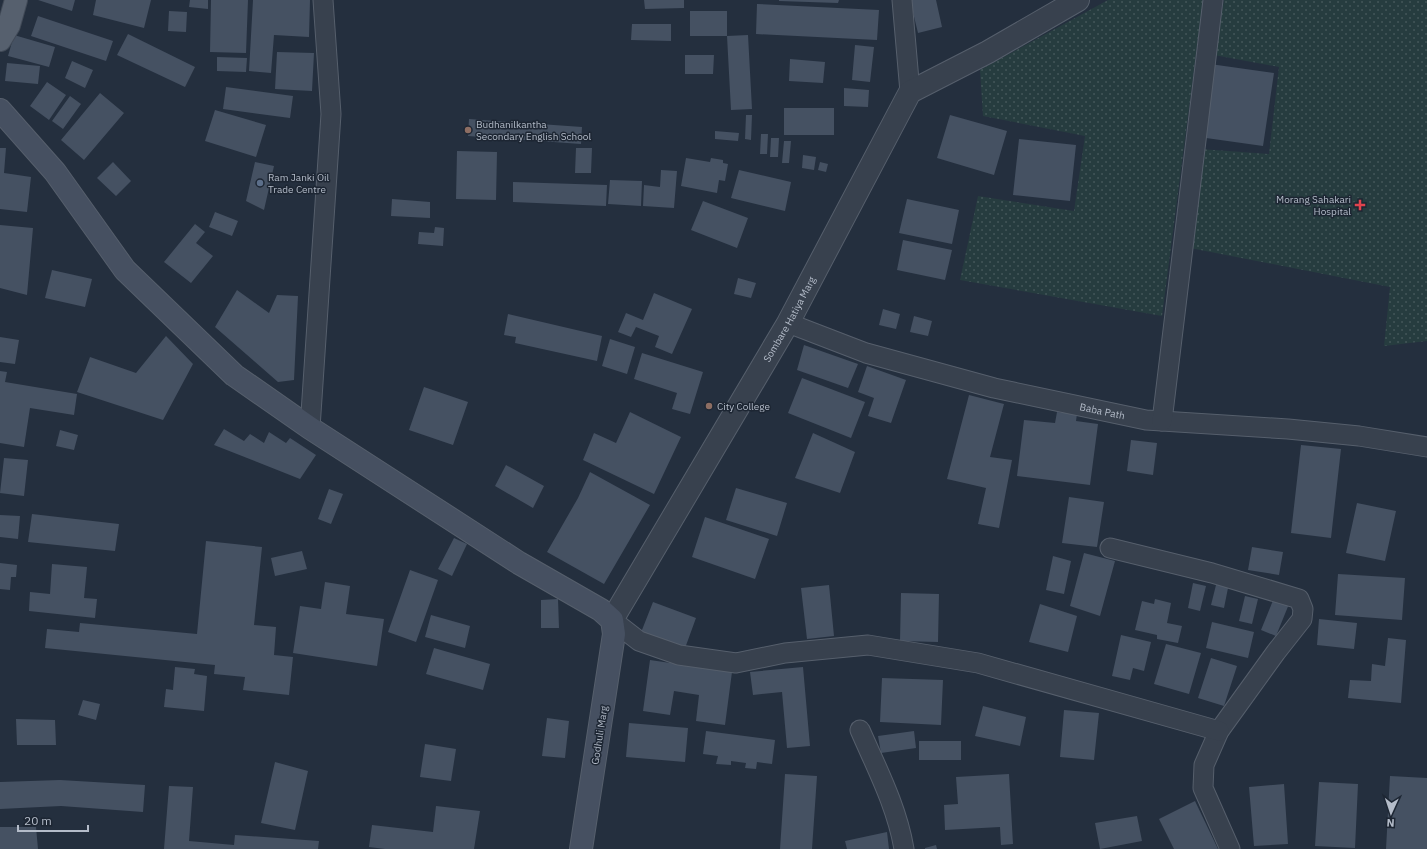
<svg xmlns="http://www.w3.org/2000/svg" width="1427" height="849" font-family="'IBM Plex Sans',sans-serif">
<defs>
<pattern id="grass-dots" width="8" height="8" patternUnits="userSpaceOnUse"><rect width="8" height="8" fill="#263c3f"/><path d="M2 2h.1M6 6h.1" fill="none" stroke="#435659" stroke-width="1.8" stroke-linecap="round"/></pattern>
</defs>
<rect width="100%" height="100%" fill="#242f3e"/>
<path fill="url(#grass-dots)" d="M1108,0H1203L1162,316L960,280L978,196L1074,211L1085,136L983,116L980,70Z
M1224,0H1427V341L1384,346L1390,287L1185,247L1200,149L1269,154L1279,67L1214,55Z"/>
<path fill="#455162" d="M38,0H75L72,11Z
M96,0H151L144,28L93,15Z
M190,0H208V9L189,7Z
M211,0H248L246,53L210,52Z
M253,0H310L309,37L274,35L271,73L249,71Z
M644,0H684V8L645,9Z
M779,0H839L838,3L779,1Z
M910,0H936L942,27L918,33Z
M757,4L879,10L877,40L756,34Z
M169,11L187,12L186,32L168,31Z
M690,11H727V36L748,35L752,109L731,110L727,36H690Z
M38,16L113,41L106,61L31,36Z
M632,24H671V41L631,40Z
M128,34L195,67L185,87L117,55Z
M14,35L55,47L49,67L8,56Z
M855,45L874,47L870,82L852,80Z
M277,52L314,53L312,91L275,89Z
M685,55H714L713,74H685Z
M217,57L247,58L246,72L217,71Z
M790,59L825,62L823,83L789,81Z
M72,61L93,70L85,88L65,78Z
M7,63L40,66L38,84L5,81Z
M1210,64L1274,73L1263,146L1199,137Z
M47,82L66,95L49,120L30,106Z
M226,87L293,96L290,118L223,109Z
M844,88L869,90L868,107L844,106Z
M100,93L124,113L84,160L61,140Z
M70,96L81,104L63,129L52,121Z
M784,108H834V135H784Z
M215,110L266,125L256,157L205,141Z
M746,115H752L751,140L745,139Z
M950,115L1007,131L994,175L937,158Z
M469,119L582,127L581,144L468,136Z
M715,131L739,133L738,141L715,139Z
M761,134H768L767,154H760Z
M771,138H779L778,157H770Z
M1019,139L1076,145L1070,201L1013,195Z
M784,141H791L789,163H782Z
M0,148H6L4,173L31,177L27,212L0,209Z
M576,148H592L591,173H575Z
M457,151L497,152L496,200L456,199Z
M803,155L816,157L814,170L802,168Z
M686,158L710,162L711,158L723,160V163L728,164L725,181L719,180L717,193L681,186Z
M113,162L131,181L116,196L97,178Z
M255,162L274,166L264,210L246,201Z
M820,162L828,164L826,172L818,170Z
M661,170L677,171L674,208L643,206L644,185L660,187Z
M739,170L791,182L785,211L731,198Z
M610,180L642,181L641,206L608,204Z
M513,182L607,185L606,206L513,202Z
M392,199L430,202V218L391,216Z
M907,199L959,210L952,244L899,233Z
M703,201L748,218L737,248L691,230Z
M215,212L238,221L232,236L209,227Z
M195,224L205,232L196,243L213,256L191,283L164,262Z
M0,225L33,228L27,295L0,288Z
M435,227L444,228L443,246L418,244L419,232L434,233Z
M903,240L952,250L945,280L897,270Z
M52,270L92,279L85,307L45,298Z
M738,278L756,283L751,298L734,294Z
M237,290L269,313L277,295L298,296L294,380L278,382L215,327Z
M654,293L692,309L672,354L655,347L659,336L636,327L631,337L618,332L626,313L643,320Z
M883,309L900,314L896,329L879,325Z
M508,314L602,336L597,361L515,343L516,337L504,335Z
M914,316L932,321L928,336L910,332Z
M166,336L193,364L163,420L77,392L90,357L136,373Z
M0,337L19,340L15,364L0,362Z
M610,339L635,347L627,374L602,366Z
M804,345L858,364L848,388L797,370Z
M642,353L703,372L690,414L672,409L677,393L634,379Z
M867,366L906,380L891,423L868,416L874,398L858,392Z
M0,371L7,372L5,382L77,394L74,415L30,408L24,447L0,443Z
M802,378L865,402L851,438L788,413Z
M424,387L468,402L453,445L409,430Z
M969,395L1004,404L990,457L1012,460L999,528L978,524L986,488L947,479Z
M630,412L681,437L654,494L583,460L594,433L616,443Z
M1057,412L1077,414L1076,421L1098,424L1090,485L1017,476L1024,420L1055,423Z
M224,429L244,441L250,434L264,443L269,432L286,443L290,438L316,455L300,479L214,445Z
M60,430L78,435L74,450L56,446Z
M813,433L855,452L840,493L795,478Z
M1131,440L1157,443L1153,475L1127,471Z
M1301,445L1341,449L1331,538L1291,533Z
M4,458L28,460L24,496L0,493Z
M506,465L544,486L533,508L495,486Z
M590,472L650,505L604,584L547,552L578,498Z
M736,488L787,503L777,536L726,520Z
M329,489L343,494L331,524L318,519Z
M1069,497L1104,502L1097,547L1062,543Z
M1357,503L1396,511L1385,561L1346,553Z
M32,514L119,524L115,551L28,542Z
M0,515L20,516L18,539L0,537Z
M705,517L769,539L755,579L692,557Z
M454,538L467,544L452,576L438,569Z
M206,541L262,547L254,625L276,627L274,655L293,657L289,695L243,690L245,677L214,674L215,665L45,648L47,629L79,632L80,623L197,634Z
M1252,547L1283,552L1279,575L1248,570Z
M302,551L307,569L275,576L271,558Z
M1084,553L1115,561L1100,616L1070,606Z
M1053,556L1071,561L1064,594L1046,590Z
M0,563L17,565L16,577H11L10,590L0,589Z
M52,564L87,567L84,598L97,599L95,618L29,611L30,592L50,594Z
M410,570L438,580L416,642L388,632Z
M1338,574L1405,578L1402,620L1335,615Z
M1217,581L1229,583L1224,608L1211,605Z
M325,582L350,586L346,614L384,619L377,666L293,653L300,606L321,609Z
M1193,583L1206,586L1200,611L1188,608Z
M829,585L834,636L807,639L801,588Z
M901,593L939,594L938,642L900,641Z
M1245,596L1258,599L1252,624L1239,621Z
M1274,598L1289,604L1276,636L1261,630Z
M558,599L559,628H541V600Z
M1155,599L1171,603L1167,623L1182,626L1178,643L1157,639V635L1135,630L1142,601L1154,604Z
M653,602L696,618L684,651L640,635Z
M1040,604L1077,616L1068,652L1029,642Z
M431,615L470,626L465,648L425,637Z
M1319,619L1357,623L1354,649L1317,645Z
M1212,622L1254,632L1248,658L1206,648Z
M1121,635L1151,642L1144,671L1133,668L1130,680L1112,676Z
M1388,638L1406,640L1401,703L1348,698L1350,680L1371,681L1372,664L1385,666Z
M1166,644L1201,653L1189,694L1154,684Z
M434,648L490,664L483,690L426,674Z
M1211,658L1237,666L1224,706L1198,698Z
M650,660L732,672L725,725L696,721L699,695L674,691L670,715L643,711Z
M175,667L195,669L194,674L207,676L204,711L164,707L166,689L173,690Z
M803,667L810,746L787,748L782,692L753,695L750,672Z
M882,678L943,680L941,725L880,722Z
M83,700L100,704L96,720L78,715Z
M983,706L1026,717L1020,746L975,736Z
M1064,710L1099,713L1094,760L1060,757Z
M547,718L569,721L565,758L542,756Z
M16,719L55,720L56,745H17Z
M629,723L688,728L685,762L626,757Z
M706,731L775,740L772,764L757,762L756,769L745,768L746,763L731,761V765L716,764L718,756L703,754Z
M914,731L916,748L881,753L878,736Z
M919,741H961V760H919Z
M425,744L456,749L451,781L420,777Z
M275,762L308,771L295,830L261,823Z
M785,774L817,776L812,849H780Z
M1009,774L1013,844L1001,845L1000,827L945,830L944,805L958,804L956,777Z
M1390,776L1427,778V849H1386Z
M60,780L145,785L143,812L61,806L0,809V782Z
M1319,782L1358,784L1355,848L1315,846Z
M1284,784L1288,844L1254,846L1249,787Z
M169,786L193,787L189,841L234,845L235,835L319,841L318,849H164Z
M1195,801L1218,849H1174L1159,819Z
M436,806L480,811L474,849H385L369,847L372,825L433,832Z
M1137,816L1142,841L1100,849L1095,823Z
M0,827H36L38,849H0Z
M887,832L889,849H847L845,841Z
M936,845L937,849H925V848Z"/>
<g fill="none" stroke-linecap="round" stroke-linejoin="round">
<g stroke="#565f6c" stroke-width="21">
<g id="minor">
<path d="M902,0L910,92"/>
<path id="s1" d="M788,323L866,353L994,388L1146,420L1288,429L1359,436L1427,447"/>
<path d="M1162,421L1213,0"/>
<path d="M310,428L331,114L323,0"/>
<path d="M1110,548L1212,573L1299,599L1303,609L1302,619L1276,652L1219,731L1204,765L1203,788L1230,849"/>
<path d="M612,620L639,641L679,655L736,663L785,653L868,645L978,663L1219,731"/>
<path d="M860,730C877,769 897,807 904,849"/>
</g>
</g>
<g stroke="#565f6c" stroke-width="24">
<g id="tertiary">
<path id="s2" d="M612,620L788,323L910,92L988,52L1078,0"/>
</g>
</g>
<g stroke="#565f6c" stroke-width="24">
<path id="secondary" d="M0,110L55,172L125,270L234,375L310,428L519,563L601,610L612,620L614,634L581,849"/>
</g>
<g stroke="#414a57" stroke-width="24">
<path id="primary" d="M0,40L9,25L16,0"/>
</g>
<use href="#minor" stroke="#38414e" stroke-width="19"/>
<use href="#tertiary" stroke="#38414e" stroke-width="22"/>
<use href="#secondary" stroke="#465061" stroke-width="22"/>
<use href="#primary" stroke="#56606e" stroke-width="22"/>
</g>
<g fill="#8d6e63" stroke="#1d2633" stroke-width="1.5">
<circle cx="468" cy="130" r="4"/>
<circle cx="709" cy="406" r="4"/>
</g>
<circle fill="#5c6f8a" stroke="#1d2633" stroke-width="1.5" cx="260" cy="183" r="4"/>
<path fill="#e0444e" stroke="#1d2633" stroke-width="1.5" d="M1358 199h4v4h4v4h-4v4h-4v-4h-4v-4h4z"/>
<g text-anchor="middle" stroke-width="3" stroke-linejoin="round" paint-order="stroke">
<g font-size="10" fill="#b4bcc9" stroke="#1d2633" text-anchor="start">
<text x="476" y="128">Budhanilkantha<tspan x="476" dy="12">Secondary English School</tspan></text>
<text x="268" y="181">Ram Janki Oil<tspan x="268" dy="12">Trade Centre</tspan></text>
<text x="1351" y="203" text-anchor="end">Morang Sahakari<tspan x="1351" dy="12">Hospital</tspan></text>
<text x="717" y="410">City College</text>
</g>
<g font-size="10" fill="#b4bcc9" stroke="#1d2633">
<text dy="4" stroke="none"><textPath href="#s2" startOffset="349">Sombare Hatiya Marg</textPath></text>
<text dy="4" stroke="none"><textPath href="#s1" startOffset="327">Baba Path</textPath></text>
<text transform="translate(599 735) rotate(-81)" y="4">Godhuli Marg</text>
</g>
</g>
<g transform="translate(1391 813) rotate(183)" stroke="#1d2633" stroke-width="3" paint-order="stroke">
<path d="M0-3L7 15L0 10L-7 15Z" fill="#b4bcc9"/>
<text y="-6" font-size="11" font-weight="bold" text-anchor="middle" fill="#b4bcc9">N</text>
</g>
<path d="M18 825v6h70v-6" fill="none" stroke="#b4bcc9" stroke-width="2"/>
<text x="24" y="825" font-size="12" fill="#b4bcc9" stroke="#1d2633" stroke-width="3" paint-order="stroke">20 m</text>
</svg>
